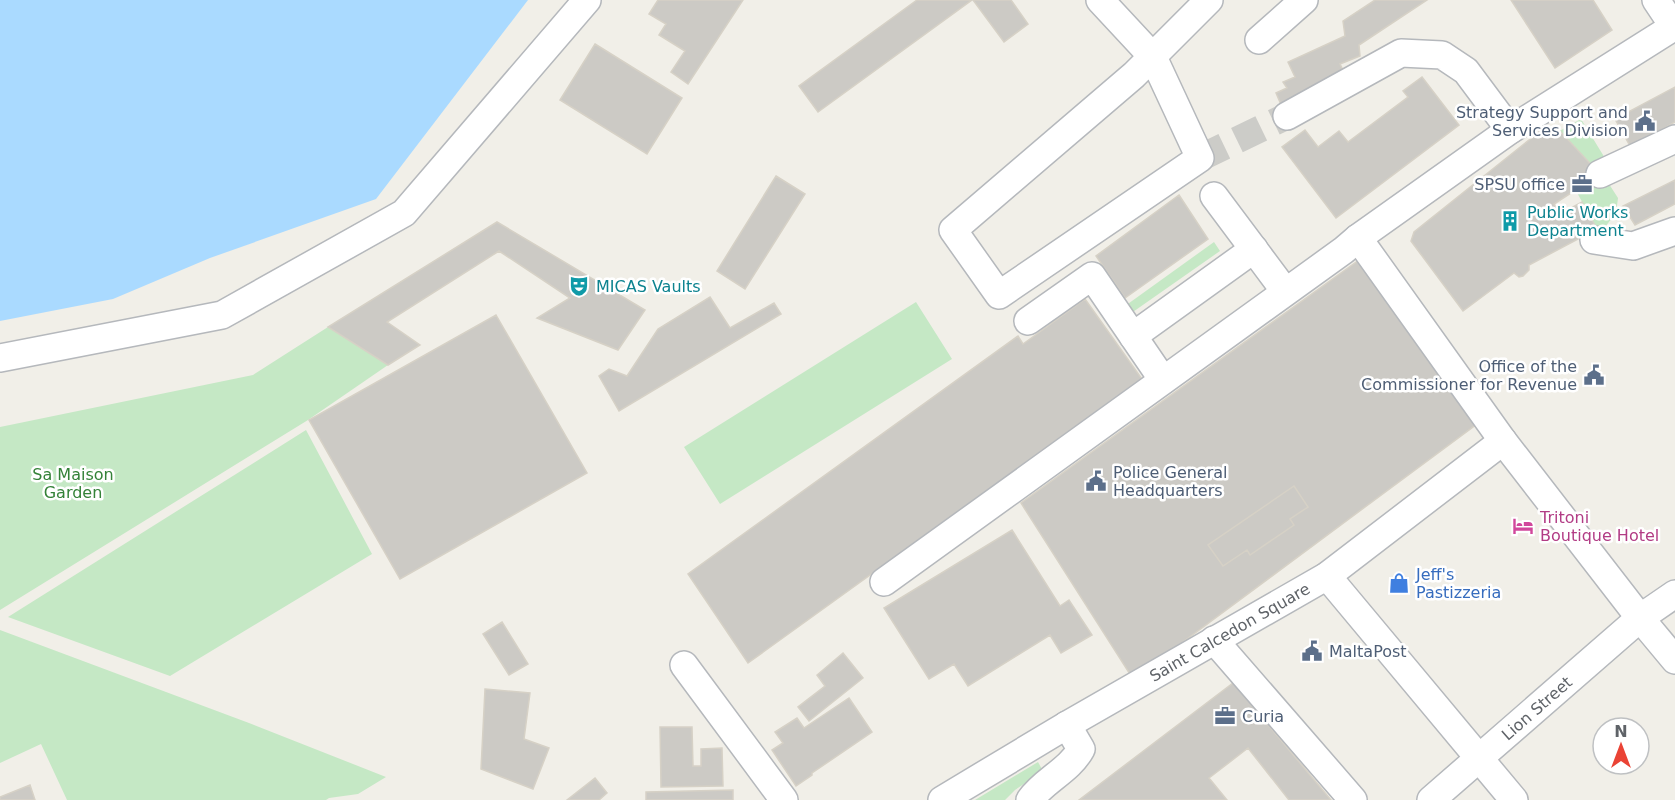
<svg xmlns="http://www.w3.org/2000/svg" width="1675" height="800" font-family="'DejaVu Sans',sans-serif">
<rect width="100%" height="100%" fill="#f1efe8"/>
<path fill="#c5e8c5" d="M1581,119L1611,168L1609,184L1618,198L1616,213L1605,227L1597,229L1547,138Z
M1214,242L1220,251L1130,314L1125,306Z
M916,302L952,359L720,504L684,447Z
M328,327L388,365L308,420L0,610V427L253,375Z
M306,430L372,554L170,676L8,617Z
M0,630L249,723L386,777L358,794L329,798L326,800H67L41,744L0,763Z
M1038,762L1043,771L1015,790L1005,800H975Z"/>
<path fill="#aadaff" d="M0,0H528L376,199L210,258L113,299L0,321Z"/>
<path fill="#cccac5" stroke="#d6d1c6" stroke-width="1.5" d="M658,0H743L688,84L671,72L685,51L659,35L666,24L649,14Z
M917,0H972L818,112L799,86Z
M973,0H1011L1028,24L1004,42Z
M1375,0H1427L1359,45L1360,56L1340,64L1347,78L1282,107L1276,93L1287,88L1283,82L1295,77L1288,62L1345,36L1343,21Z
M1511,0H1593L1612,30L1555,68Z
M595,44L682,98L647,154L560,100Z
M1422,77L1459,125L1336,218L1282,147L1305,130L1318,147L1339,131L1348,142L1408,97L1403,91Z
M1675,87V122L1649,137L1634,153L1615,119Z
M1544,128L1558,129L1600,174L1554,204L1560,214L1582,202L1597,229L1529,265V270L1523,276L1519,277L1514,273L1463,311L1411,241L1414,232Z
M776,176L805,194L745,289L717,271Z
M1675,180V204L1635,225L1623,206Z
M1179,195L1208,239L1125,298L1096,256Z
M497,222L645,310L618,350L537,318L570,298L499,251L387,322L420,345L388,365L328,327Z
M1359,260L1477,424L1133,679L1021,503Z
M710,297L730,328L774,303L781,314L619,411L599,376L609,369L627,376L658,329Z
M1085,299L1142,379L748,663L688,574L1018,336L1023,344Z
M496,315L587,473L400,579L309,420Z
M1294,486L1308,507L1290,519L1294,525L1250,555L1247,550L1223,566L1208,545Z
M1012,530L1060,606L1069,600L1092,635L1061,653L1050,635L968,686L954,664L929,679L884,608Z
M502,622L528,664L509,675L483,634Z
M843,653L863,678L809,721L798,707L825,686L817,675Z
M1233,683L1331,800H1289L1248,748L1209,778L1227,800H1079Z
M485,689L530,693L524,739L549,748L533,789L481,769Z
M849,698L872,732L812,773V775L796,786L772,750L783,743L775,732L797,718L804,728Z
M660,727H692L693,766H701V749L722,748L723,786L661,787Z
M595,778L607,793L599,800H567Z
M30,785L35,800H0V797Z
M733,790V800H646V792Z"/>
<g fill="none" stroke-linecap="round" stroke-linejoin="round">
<path stroke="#ccccc8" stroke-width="27" stroke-dasharray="27 14" stroke-linecap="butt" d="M1200,158L1287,116"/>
<g stroke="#b5b8bc" stroke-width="30">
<g id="minor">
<path d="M1100,0L1153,57L1200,158L999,295L953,230L1134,75L1209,0"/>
<path d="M1656,0L1674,27"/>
<path d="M1259,40L1304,0"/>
<path d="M1287,116L1401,53L1442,55L1466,71L1510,130"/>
<path d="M1600,174L1675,139"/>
<path d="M1214,196L1285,291"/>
<path d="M1358,238L1503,441L1640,618L1675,660"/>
<path d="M1594,240L1633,246L1675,231"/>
<path d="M1028,321L1092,276L1163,380"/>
<path d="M1133,336L1254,249"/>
<path d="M0,358L222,315L404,213L587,0"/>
<path d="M1327,576L1514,800"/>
<path d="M884,582L1344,250L1358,238L1510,130L1675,26"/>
<path d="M1214,640L1353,800"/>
<path d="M684,665L784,800"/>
<path id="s1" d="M942,800L1067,725L1327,576L1503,441"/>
<path d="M1030,800C1044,780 1069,771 1081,749L1067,725"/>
<path id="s2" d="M1431,800L1640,618L1675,594"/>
</g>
</g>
<use href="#minor" stroke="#fff" stroke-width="27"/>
</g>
<defs>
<g id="civic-bare" transform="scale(1.62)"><path d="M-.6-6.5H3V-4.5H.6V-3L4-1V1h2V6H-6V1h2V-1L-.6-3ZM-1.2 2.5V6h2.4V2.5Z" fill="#5c6f8a" stroke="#fff" stroke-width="2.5" paint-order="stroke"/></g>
<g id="office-bare" transform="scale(1.62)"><path d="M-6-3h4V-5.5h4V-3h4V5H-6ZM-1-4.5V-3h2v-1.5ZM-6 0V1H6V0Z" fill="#5c6f8a" stroke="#fff" stroke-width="2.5" paint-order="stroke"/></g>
<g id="building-bare" transform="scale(1.62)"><path d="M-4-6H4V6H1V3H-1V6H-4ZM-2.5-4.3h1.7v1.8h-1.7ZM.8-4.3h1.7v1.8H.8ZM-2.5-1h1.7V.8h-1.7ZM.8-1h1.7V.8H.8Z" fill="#0f9aa8" stroke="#fff" stroke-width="2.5" paint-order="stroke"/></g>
<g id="theatre-bare" transform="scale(1.62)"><path d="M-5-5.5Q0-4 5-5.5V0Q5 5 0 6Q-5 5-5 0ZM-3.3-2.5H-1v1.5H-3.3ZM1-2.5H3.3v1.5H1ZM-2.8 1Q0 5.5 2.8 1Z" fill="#0f9aa8" stroke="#fff" stroke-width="2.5" paint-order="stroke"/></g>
<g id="hotel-bare" transform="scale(1.62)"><path d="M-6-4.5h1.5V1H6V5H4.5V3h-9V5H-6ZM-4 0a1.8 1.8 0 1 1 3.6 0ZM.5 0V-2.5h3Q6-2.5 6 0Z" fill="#d1479c" stroke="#fff" stroke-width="2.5" paint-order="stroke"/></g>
<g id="shop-bare" transform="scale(1.62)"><path d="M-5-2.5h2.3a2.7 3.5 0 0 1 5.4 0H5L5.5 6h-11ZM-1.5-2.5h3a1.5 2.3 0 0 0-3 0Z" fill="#3f7fe0" stroke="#fff" stroke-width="2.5" paint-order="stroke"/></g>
</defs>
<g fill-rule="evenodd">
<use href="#civic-bare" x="1645" y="121"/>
<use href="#office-bare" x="1582" y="184"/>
<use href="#building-bare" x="1510" y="221"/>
<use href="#theatre-bare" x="579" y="286"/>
<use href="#civic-bare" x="1594" y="375"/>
<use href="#civic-bare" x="1096" y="481"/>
<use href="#hotel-bare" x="1523" y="526"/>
<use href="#shop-bare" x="1399" y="583"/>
<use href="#civic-bare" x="1312" y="651"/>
<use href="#office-bare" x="1225" y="716"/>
</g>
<g text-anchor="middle" stroke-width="5" stroke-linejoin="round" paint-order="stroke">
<g font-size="16" fill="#4e5e75" stroke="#fff" text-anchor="end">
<text x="1628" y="118">Strategy Support and<tspan x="1628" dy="18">Services Division</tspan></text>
<text x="1565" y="190">SPSU office</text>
<text x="1577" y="372">Office of the<tspan x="1577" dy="18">Commissioner for Revenue</tspan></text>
<text x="1113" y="478" text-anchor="start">Police General<tspan x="1113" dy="18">Headquarters</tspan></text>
<text x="1329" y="657" text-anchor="start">MaltaPost</text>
<text x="1242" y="722" text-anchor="start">Curia</text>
</g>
<g font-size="16" fill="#0d838f" stroke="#fff" text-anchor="start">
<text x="1527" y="218">Public Works<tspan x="1527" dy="18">Department</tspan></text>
<text x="596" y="292">MICAS Vaults</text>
</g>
<g font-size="16" fill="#348238" stroke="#fff">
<text x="73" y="480">Sa Maison<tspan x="73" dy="18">Garden</tspan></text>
</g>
<g font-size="16" fill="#b23c85" stroke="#fff" text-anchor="start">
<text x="1540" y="523">Tritoni<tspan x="1540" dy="18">Boutique Hotel</tspan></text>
</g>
<g font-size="16" fill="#366cbe" stroke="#fff" text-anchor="start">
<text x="1416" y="580">Jeff's<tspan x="1416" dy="18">Pastizzeria</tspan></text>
</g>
<g font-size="16" fill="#5f6368" stroke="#fff">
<text dy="6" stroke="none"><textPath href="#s1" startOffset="333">Saint Calcedon Square</textPath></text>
<text dy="6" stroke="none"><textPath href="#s2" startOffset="140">Lion Street</textPath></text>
</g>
</g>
<g transform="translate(1621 746)"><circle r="28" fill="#ffffff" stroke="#bfc1c3" stroke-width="1.5"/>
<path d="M0-4.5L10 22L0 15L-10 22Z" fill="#ea4335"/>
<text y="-9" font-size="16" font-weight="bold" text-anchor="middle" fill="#5f6368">N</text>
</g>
</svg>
